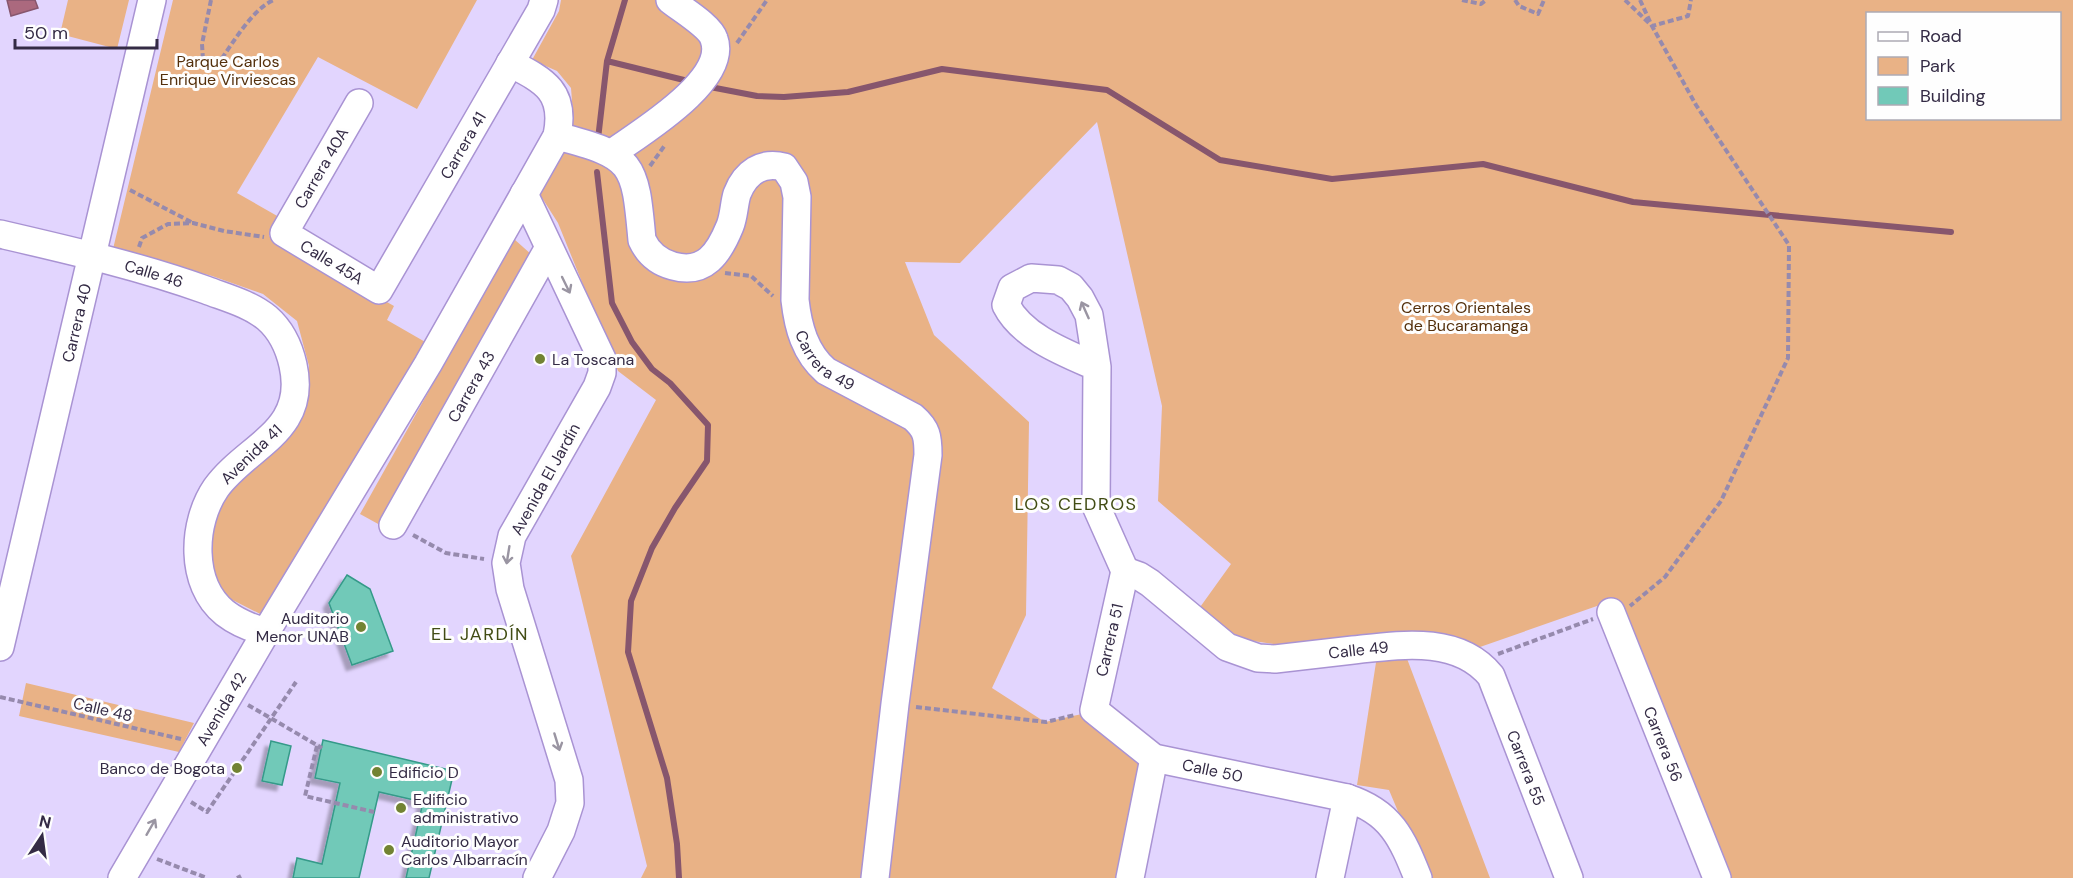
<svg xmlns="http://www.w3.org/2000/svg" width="2073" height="878" font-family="'DM Sans',sans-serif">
<defs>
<filter id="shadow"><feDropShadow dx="-5.5" dy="5.5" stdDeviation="1.5" flood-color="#0004"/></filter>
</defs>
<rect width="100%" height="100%" fill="#e2d5fe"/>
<path fill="#e9b286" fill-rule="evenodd" d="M68,0H129L117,49L60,34Z
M173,0H477L417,109L318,57L237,193L279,217L269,236L394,306L387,320L427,343L268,618L215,591L206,540L225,497L249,470L290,437L304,408L309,366L297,321L263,294L212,276L113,249Z
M561,0H2073V878H1727L1617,599L1480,647L1429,636L1281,645L1246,640L1215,624L1198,610L1231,564L1158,501L1162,406L1097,122L960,263L905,262L934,335L1029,422L1026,615L992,688L1045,722L1082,714L1142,764L1119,878H641L647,866L571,556L656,400L618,371L558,223L537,190L571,129L573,114L571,88L557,71L532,60L559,11ZM1868,14H2060V118H1868Z
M514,239L532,255L380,525L360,514Z
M1377,656H1406L1490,878H1426L1389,790L1357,785Z
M26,683L194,723L179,752L19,716Z"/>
<path fill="#ab697e" stroke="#87566d" stroke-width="1.5" d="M7,0H35L38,8L11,16Z"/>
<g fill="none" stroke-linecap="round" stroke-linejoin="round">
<path stroke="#87566d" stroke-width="6" d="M607,61L692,82
M705,86L757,96L784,97L848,92L942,69L1107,90L1220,160L1332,179L1483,164L1633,202L1951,232
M598,139L607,61L625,0
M597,172L612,303L632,342L652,369L670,383L708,425L707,461L675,508L652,548L631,601L628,652L667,778L677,844L679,878"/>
</g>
<path fill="#71c9b8" stroke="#359a89" stroke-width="1.5" filter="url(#shadow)" d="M347,575L370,589L393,651L352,665L329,603Z
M323,740L454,771L429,878H406L423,802L379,792L359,878H293L297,858L322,864L340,783L315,778Z
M271,741L291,746L282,785L262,781Z"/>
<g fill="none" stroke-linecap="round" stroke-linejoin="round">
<g stroke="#a993d3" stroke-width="30">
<g id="minor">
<path id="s1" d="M359,103L284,233L379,290L541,10L544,0"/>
<path id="s2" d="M557,136C634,156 635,162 642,240C648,253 658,262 673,266C705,275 719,253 730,226C734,216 734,204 737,194C745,173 762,161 784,167L794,182L797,197L795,300C798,327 805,353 826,371L913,417C927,429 928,437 928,455L895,704L875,878"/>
<path d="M612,153C640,133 729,80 714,39C710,26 681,9 670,0"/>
<path d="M524,194L602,359V373L597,387L512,536L506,563L510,589L569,780L570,803L561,831L537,878"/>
<path id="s3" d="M0,234C69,250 139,266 206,290C227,298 250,304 267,318C282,331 289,347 293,365C308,432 247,445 216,488C192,523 189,584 225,613C238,623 251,628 266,632"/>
<path d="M1097,367C1065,353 1022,337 1006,305L1012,288L1031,278L1058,280L1071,287L1080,298L1089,315L1097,367L1096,506L1125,571"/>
<path id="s4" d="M393,525L548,249"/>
<path id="s5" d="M1125,571L1139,576L1150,583L1227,647L1258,658L1275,659C1301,656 1327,653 1353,650C1399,645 1458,635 1491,676L1569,878"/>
<path id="s6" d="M1125,571L1094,710L1154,758L1347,798C1391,812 1402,838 1418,878"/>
<path id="s7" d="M1611,612L1717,878"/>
<path id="s8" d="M0,647L152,0"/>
<path id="s9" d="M122,878L266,632L428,364L557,136C566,92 545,81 510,63"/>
<path d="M1130,878L1154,758"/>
<path d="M1330,878L1347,798"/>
</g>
</g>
<path stroke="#968aad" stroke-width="4" stroke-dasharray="6 3" stroke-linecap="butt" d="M211,0L202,44L203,60L220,61C233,43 253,8 274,0
M1462,0L1481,4L1486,0
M1515,0L1519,6L1538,14L1544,0
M1625,0L1652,26L1696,105L1789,245L1788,358L1721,501L1665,577L1630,606
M1640,0L1652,26L1688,16L1691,0
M737,43L767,0
M650,166L665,145
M130,190L193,223
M139,247L142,238L168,224L193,223L224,231L264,237
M725,273L751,276L773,296
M413,535L446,553L484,559
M1498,654L1593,619
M0,697L181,739
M248,705L322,748
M916,707L1046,722L1075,715
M317,746L305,796L374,812
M191,802L207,812L296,682
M157,859L207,878
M237,878L241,876"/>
<use href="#minor" stroke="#fff" stroke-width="27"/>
</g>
<defs><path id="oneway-shaft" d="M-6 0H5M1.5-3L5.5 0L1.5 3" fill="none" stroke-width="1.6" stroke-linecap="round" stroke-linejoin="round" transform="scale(1.5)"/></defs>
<g stroke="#9a95a2">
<use href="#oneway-shaft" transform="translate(566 285) rotate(64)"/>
<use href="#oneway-shaft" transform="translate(1085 310) rotate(-114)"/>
<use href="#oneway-shaft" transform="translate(508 555) rotate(99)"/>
<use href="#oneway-shaft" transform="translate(557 742) rotate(73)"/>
<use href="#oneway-shaft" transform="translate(151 827) rotate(-60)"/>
</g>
<g fill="#728333" stroke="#fefefe" stroke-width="2">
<circle cx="540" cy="359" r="6"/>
<circle cx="361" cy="627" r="6"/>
<circle cx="237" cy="768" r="6"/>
<circle cx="377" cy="772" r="6"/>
<circle cx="401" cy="808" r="6"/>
<circle cx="389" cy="850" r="6"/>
</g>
<g text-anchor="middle" stroke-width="6" stroke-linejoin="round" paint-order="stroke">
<g font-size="16" fill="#54300c" stroke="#fefefe">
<text x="228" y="67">Parque Carlos<tspan x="228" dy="18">Enrique Virviescas</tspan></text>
<text x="1466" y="313">Cerros Orientales<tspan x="1466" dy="18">de Bucaramanga</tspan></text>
</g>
<g font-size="16" fill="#342b45" stroke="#fefefe">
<text dy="6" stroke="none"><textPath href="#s1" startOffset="428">Carrera 41</textPath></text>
<text transform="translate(321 168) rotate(-60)" y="6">Carrera 40A</text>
<text dy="6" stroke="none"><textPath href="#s1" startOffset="206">Calle 45A</textPath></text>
<text dy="6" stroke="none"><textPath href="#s3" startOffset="159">Calle 46</textPath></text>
<text dy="6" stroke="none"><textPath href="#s8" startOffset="333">Carrera 40</textPath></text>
<text dy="6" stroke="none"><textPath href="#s2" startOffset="573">Carrera 49</textPath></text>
<text dy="6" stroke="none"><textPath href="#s4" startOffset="159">Carrera 43</textPath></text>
<text transform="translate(251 454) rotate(-44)" y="6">Avenida 41</text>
<text transform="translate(545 479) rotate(-61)" y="6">Avenida El Jardín</text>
<text transform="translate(1109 640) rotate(-77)" y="6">Carrera 51</text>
<text dy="6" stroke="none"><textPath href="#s5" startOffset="262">Calle 49</textPath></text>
<text dy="6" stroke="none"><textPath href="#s9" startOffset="196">Avenida 42</textPath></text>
<text transform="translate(103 709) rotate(13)" y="6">Calle 48</text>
<text dy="6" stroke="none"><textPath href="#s7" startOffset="142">Carrera 56</textPath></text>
<text dy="6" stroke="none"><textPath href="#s5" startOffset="502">Carrera 55</textPath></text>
<text dy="6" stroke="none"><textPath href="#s6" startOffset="279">Calle 50</textPath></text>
</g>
<g font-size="16" fill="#342b45" stroke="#fefefe" text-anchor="start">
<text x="552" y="365">La Toscana</text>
<text x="349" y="624" text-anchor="end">Auditorio<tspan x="349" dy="18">Menor UNAB</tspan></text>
<text x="225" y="774" text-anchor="end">Banco de Bogota</text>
<text x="389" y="778">Edificio D</text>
<text x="413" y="805">Edificio<tspan x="413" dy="18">administrativo</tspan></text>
<text x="401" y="847">Auditorio Mayor<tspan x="401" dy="18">Carlos Albarracín</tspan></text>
</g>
<g font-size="18" letter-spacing="1.5" fill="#414c14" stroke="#fefefe">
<text x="1076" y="510">LOS CEDROS</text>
<text x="480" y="640">EL JARDÍN</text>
</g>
</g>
<rect x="1866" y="12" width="195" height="108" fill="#fefefe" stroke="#adaab4" stroke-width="1.5"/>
<rect x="1878" y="32" width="30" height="9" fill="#ffffff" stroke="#adaab4" stroke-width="1.5"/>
<text x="1920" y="42" font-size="18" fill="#342b45">Road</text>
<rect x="1878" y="57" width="30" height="18" fill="#e9b286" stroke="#adaab4" stroke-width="1.5"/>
<text x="1920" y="72" font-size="18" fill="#342b45">Park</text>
<rect x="1878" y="87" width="30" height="18" fill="#71c9b8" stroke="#adaab4" stroke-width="1.5"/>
<text x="1920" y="102" font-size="18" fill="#342b45">Building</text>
<g transform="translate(42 836) rotate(13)" stroke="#fefefe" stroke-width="4.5" paint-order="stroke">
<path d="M0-4.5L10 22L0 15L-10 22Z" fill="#342b45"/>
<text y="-9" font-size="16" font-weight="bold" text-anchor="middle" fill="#342b45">N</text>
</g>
<path d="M15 39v9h142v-9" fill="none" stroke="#342b45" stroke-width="3"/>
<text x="24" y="39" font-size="18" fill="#342b45" stroke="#fefefe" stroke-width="4.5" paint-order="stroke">50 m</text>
</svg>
